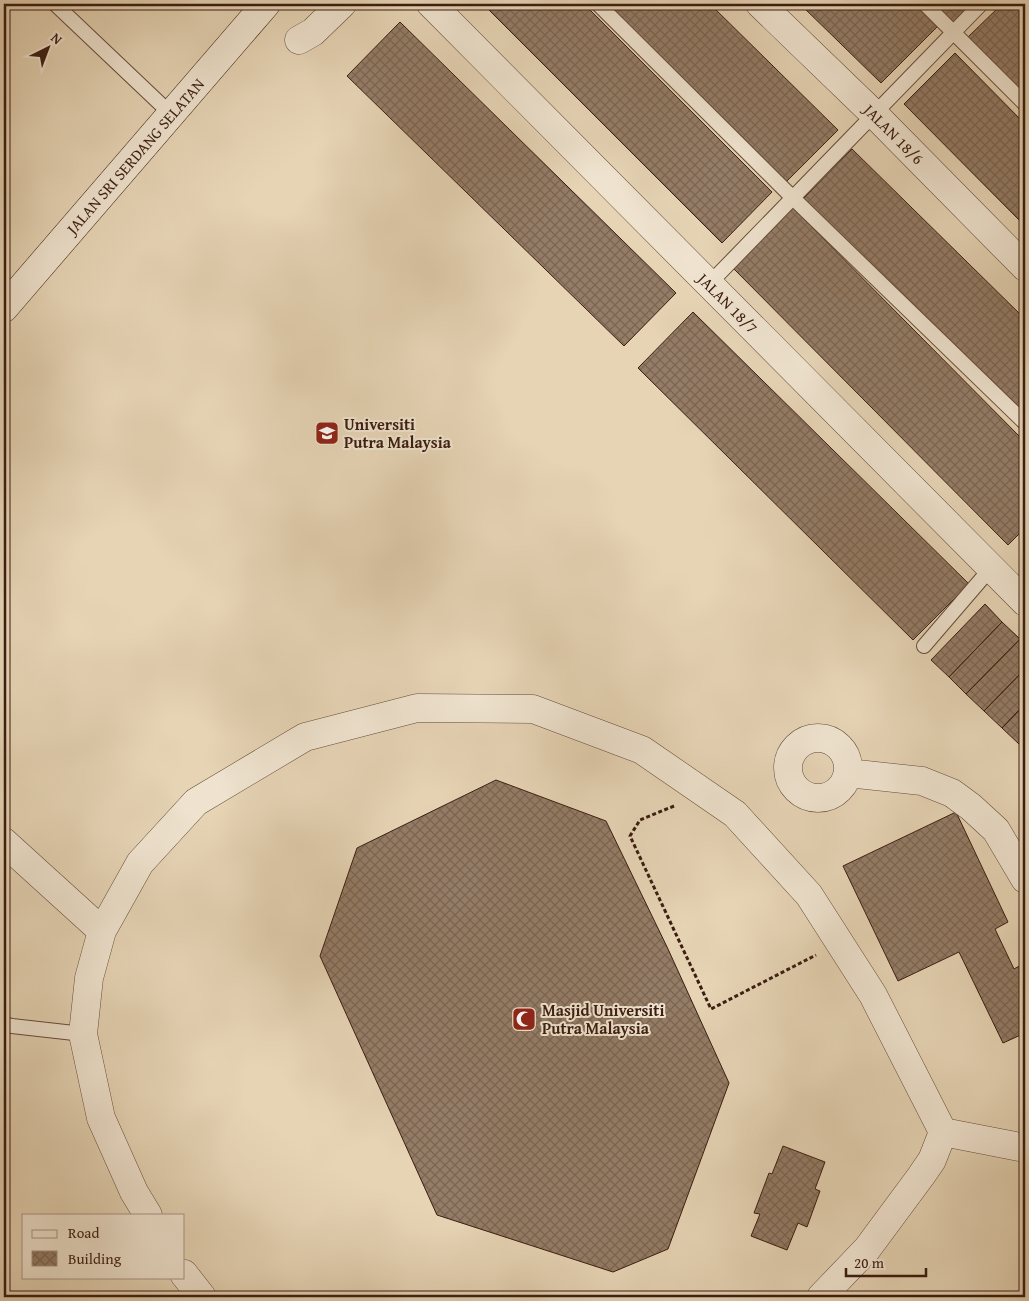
<svg xmlns="http://www.w3.org/2000/svg" width="1029" height="1301" font-family="'Gentium Book Plus',serif">
<defs>
<pattern id="building-cross-hatch" width="8" height="8" patternUnits="userSpaceOnUse" patternTransform="scale(1.25)"><rect width="8" height="8" fill="#947c66"/><path d="M0 0l8 8M0 8l8-8" fill="none" stroke="#7a6553"/></pattern>
</defs>
<rect width="100%" height="100%" fill="#e6d4b5"/>
<filter id="stains"><feTurbulence type="fractalNoise" baseFrequency=".004" numOctaves="4"/><feColorMatrix values="0 0 0 0 .2 0 0 0 0 .09 0 0 0 0 .02 0 0 0 .5 -.17"/></filter>
<radialGradient id="worn" r=".72"><stop offset=".6" stop-color="#630" stop-opacity="0"/><stop offset="1" stop-color="#630" stop-opacity=".3"/></radialGradient>
<path fill="url(#building-cross-hatch)" stroke="#3b1d11" d="M483,4H584L772,192L722,243Z
M603,4H710L838,130L785,183Z
M800,4H916L938,26L881,83Z
M930,4H971L951,24Z
M1002,4H1025V95L968,37Z
M400,22L676,293L624,346L347,76Z
M955,53L1025,124V226L904,104Z
M852,149L1025,319V420L802,200Z
M793,208L1025,442V528L1008,545L733,268Z
M693,312L969,584L913,640L638,368Z
M985,604L1002,622L949,677L931,660Z
M1002,622L1020,639L966,694L949,677Z
M1020,639L1025,643V669L984,711L966,694Z
M1025,669V704L1002,728L984,711Z
M1025,704V739L1020,745L1002,728Z
M1025,739V751L1020,745Z
M496,780L606,821L668,949L729,1083L668,1249L613,1272L437,1215L320,956L357,848Z
M956,812L1008,922L995,929L1014,969L1023,964L1025,968V1033L1003,1043L959,952L898,981L843,866Z
M783,1146L825,1162L815,1189L820,1191L807,1227L798,1223L787,1250L751,1236L760,1214L754,1213L769,1173L772,1174Z"/>
<g fill="none" stroke-linecap="round" stroke-linejoin="round">
<g stroke="#664b3a" stroke-width="16">
<path id="lane" d="M55,4L172,115
M598,4L793,198L1025,423
M925,4L1025,104
M709,284L981,4
M924,646L991,568
M4,1024L12,1026L83,1034"/>
</g>
<g stroke="#664b3a" stroke-width="29">
<path id="street" d="M431,4L1025,602
M760,4L874,114L1025,267
M299,40L313,32L342,4
M788 768a30 30 0 1 1 60 0a30 30 0 1 1-60 0Z
M848,773L922,781L952,793L971,807L996,830L1025,879
M4,842L102,931
M943,1132L1025,1148
M148,1215L134,1192L101,1118L83,1034L89,978L102,931L140,863L196,802L305,737L417,708L533,709L642,750L735,814L809,895L873,995L943,1132L932,1160L921,1176L867,1249L821,1297
M184,1274L202,1297"/>
</g>
<g stroke="#3b1d11" stroke-width="29">
<path id="secondary" d="M4,308L266,4"/>
</g>
<path stroke="#3b1d11" stroke-width="3" stroke-dasharray="4 2.5" stroke-linecap="butt" d="M674,806L640,820L630,836L711,1009L816,955"/>
<use href="#lane" stroke="#efe3cf" stroke-width="14"/>
<use href="#street" stroke="#efe3cf" stroke-width="28"/>
<use href="#secondary" stroke="#efe3cf" stroke-width="28"/>
</g>
<defs>
<g id="university-square" transform="scale(1.25)"><rect x="-9" y="-9" width="18" height="18" rx="4" fill="#8f2418" stroke="#efe3cf"/><path d="M0-5L7-2L0 1L-7-2ZM-4 1L0 2.5L4 1V4Q0 6-4 4Z" fill="#fff"/></g>
<g id="mosque-square" transform="scale(1.25)"><rect x="-9" y="-9" width="18" height="18" rx="4" fill="#8f2418" stroke="#efe3cf"/><path d="M3.5-4.9A6 6 0 1 0 3.5 4.9A5 5 0 1 1 3.5-4.9Z" fill="#fff"/></g>
</defs>
<g fill-rule="evenodd">
<use href="#university-square" x="327" y="433"/>
<use href="#mosque-square" x="524" y="1019"/>
</g>
<g text-anchor="middle" stroke-width="4" stroke-linejoin="round" paint-order="stroke">
<g font-size="16" fill="#3b1d11" stroke="#efe3cf">
<text transform="translate(894 134) rotate(45)" y="6">JALAN 18/6</text>
<text transform="translate(135 156) rotate(-49)" y="6">JALAN SRI SERDANG SELATAN</text>
<text transform="translate(728 303) rotate(45)" y="6">JALAN 18/7</text>
</g>
<g font-size="16" font-weight="bold" fill="#3b1d11" stroke="#efe3cf" text-anchor="start">
<text x="344" y="430">Universiti<tspan x="344" dy="18">Putra Malaysia</tspan></text>
<text x="542" y="1016">Masjid Universiti<tspan x="542" dy="18">Putra Malaysia</tspan></text>
</g>
</g>
<rect width="1029" height="1301" fill="none" stroke="#e6d4b5" stroke-width="20"/>
<rect x="5" y="5" width="1019" height="1291" fill="none" stroke="#3b1d11" stroke-width="2.5"/>
<rect x="10" y="10" width="1009" height="1281" fill="none" stroke="#3b1d11"/>
<rect x="22" y="1214" width="162" height="65" fill="#efe3cf" stroke="#a79483"/>
<rect x="32" y="1230" width="25" height="8" fill="#efe3cf" stroke="#a79483"/>
<text x="68" y="1238" font-size="15" fill="#3b1d11">Road</text>
<rect x="32" y="1251" width="25" height="15" fill="url(#building-cross-hatch)" stroke="#a79483"/>
<text x="68" y="1264" font-size="15" fill="#3b1d11">Building</text>
<g transform="translate(48 48) rotate(42)" stroke="#efe3cf" stroke-width="4" paint-order="stroke">
<path d="M0-4L9 19L0 12L-9 19Z" fill="#3b1d11"/>
<text y="-8" font-size="14" font-weight="bold" text-anchor="middle" fill="#3b1d11">N</text>
</g>
<path d="M846 1268v8h80v-8" fill="none" stroke="#3b1d11" stroke-width="2.5"/>
<text x="854" y="1268" font-size="15" fill="#3b1d11" stroke="#efe3cf" stroke-width="4" paint-order="stroke">20 m</text>
<rect width="100%" height="100%" filter="url(#stains)"/>
<rect width="100%" height="100%" fill="url(#worn)"/>
</svg>
